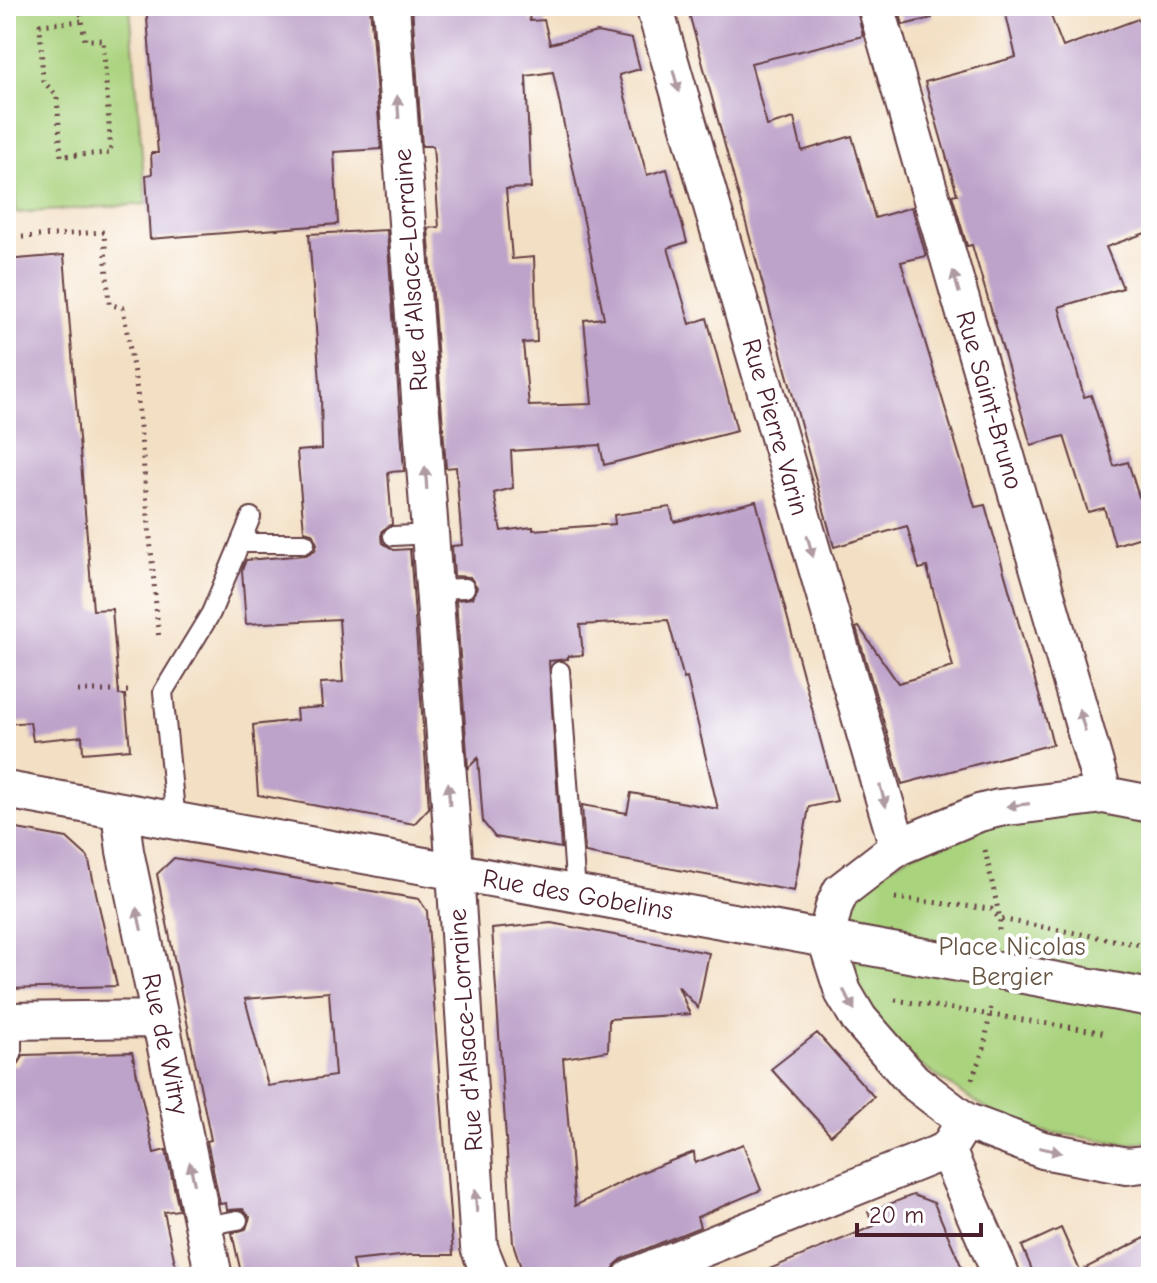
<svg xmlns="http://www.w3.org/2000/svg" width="1157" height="1283" font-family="'Comic Neue',sans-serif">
<rect width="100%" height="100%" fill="#fff"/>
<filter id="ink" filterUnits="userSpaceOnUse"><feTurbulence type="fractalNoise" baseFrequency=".0125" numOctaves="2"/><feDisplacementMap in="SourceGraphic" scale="16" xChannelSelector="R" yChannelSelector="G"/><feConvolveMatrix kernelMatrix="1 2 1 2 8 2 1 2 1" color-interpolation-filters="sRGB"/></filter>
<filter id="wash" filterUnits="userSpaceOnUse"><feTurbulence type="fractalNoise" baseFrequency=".006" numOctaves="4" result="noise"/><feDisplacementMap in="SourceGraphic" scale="32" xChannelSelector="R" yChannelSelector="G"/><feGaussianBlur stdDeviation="1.8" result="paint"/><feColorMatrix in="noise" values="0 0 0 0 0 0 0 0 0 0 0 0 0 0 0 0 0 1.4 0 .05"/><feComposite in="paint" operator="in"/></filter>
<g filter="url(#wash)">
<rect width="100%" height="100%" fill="#f3dfc3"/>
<path fill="#aad37e" stroke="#7a7954" stroke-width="2" d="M16,6H130L146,204L16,213L6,38L15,37L12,8Z
M1095,807L1151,818V1141L1128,1144L1014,1127L914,1061L884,1028L855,984L854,890L906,857L998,819Z"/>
<g id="blocks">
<path fill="#bda2c9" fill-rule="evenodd" d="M146,6H370L381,149L334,152L338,224L150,239L146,175L152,174L151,153H158Z
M412,6H514V10L528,9L530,21L544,20L550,44L597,32L632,39L640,69L619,75L647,175L667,169L687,242L668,248L690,324L707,318L737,431L604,465L600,445L511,451L513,488L494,493L501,531L533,527V530L615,524L614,515L670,507L674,522L756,501L837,801L809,807L794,891L585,853L582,805L627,813L631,793L718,809L687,678L684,679L668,620L580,625L583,655L568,656V659L549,661L561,848L495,837L483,822L478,758L468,768L456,600L472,598L477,587L470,577L454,576L452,546L462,545L456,467L446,468L428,228L439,227L433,146H422ZM553,72L604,318L584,320L592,404L529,406L523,343L537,342L534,257L512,259L506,189L531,188L526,76Z
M687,6H856L863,36L751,63L767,126L794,118L802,151L852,136L875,218L912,207L926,256L901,262L975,507L985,505L1053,744L902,784L856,628L859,627L898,683L953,667L927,567L919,569L907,526L834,547Z
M898,6H931L932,18L903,25Z
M1004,6H1047L1063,47L1138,19L1151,55V231L1106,247L1123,288L1059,307L1084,397L1091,395L1114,466L1128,462L1139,497L1151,494V534L1115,545L1104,508L1088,512L1064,436L1031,445L972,245L967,246L952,195L957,194L925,82L1016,57Z
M387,230L404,471L388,472L392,524L383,530L381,536L383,543L394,550L410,549L429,808L414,824L258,795L253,725L297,720L296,709L322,707L320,683L343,682L339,619L246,624L242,570L246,560L306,555L315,550L317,544L312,533L304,531L297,451L322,449L321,396L309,234Z
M64,255L93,610L112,609L119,695H125L130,749L83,753L82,736L33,741L30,722L6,724V260Z
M6,827L67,838L88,857L117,986L6,989Z
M174,858L419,899L427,911L453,1255H410L352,1261L356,1277H242L232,1233L246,1229L250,1217L243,1209L227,1210L226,1203L220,1204L207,1141L211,1140L157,874ZM329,992L335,1076L268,1086L245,999Z
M551,923L709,953L698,1008L678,986L690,1014L609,1019L608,1051L563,1058L575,1206L637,1174L694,1152L695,1163L743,1144L761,1190L697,1217L700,1227L623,1258L615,1265L611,1277H524L513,1243L492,929Z
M817,1033L874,1097L831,1135L771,1069Z
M132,1052L154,1153L166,1150L179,1210L164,1212L178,1277H6V1065L17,1066L24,1055Z
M913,1195L934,1203L966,1277H750L874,1226L868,1212Z
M1061,1228L1080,1271L1151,1235V1277H1035L1022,1246Z"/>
</g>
</g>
<g filter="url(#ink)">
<use href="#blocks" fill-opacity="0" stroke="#633c42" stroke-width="2"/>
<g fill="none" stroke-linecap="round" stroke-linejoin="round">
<g stroke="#633c42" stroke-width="22">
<path id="service" d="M393,536L430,534
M240,543H305
M434,589L465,588
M560,671L576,893
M176,821L163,692L211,613L251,517
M12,1055V1021
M203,1226L238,1220"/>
</g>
<g stroke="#633c42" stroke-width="40">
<path id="minor" d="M391,6L455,871L479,1247L491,1277
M654,6L898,847
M876,6L1104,795
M6,790L1151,998
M1151,804L1104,795L999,808L979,813L898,847L841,891L834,906L826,939L843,992L859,1019L913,1081L965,1121L1043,1150L1127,1166L1151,1163
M120,811L125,851L214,1277
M6,1021L160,1019
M947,1150L1002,1277
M632,1277L947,1150L965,1121"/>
</g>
<path stroke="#633c42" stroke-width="5" stroke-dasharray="2 6" stroke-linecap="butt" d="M80,6L85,40H103L111,153L61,156L57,96L43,81L40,25L81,21
M6,238L104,232L109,304L123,308L137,391L159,640
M78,691H133
M985,850L1000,919L999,930
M895,898L991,909L1000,919L1151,947
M895,1000L1107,1033
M972,1079L984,1048L991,1007"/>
<use href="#service" stroke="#fff" stroke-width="18"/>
<use href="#minor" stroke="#fff" stroke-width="36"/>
</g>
<defs><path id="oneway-solid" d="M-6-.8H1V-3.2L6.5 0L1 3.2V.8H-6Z" transform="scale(2)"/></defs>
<g fill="#ae9aa0">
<use href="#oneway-solid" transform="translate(676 81) rotate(74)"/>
<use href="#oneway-solid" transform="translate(398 107) rotate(-94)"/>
<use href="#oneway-solid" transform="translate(956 282) rotate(-106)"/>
<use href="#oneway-solid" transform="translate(426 478) rotate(-94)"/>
<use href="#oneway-solid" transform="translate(810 546) rotate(74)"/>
<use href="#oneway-solid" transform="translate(1082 720) rotate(-106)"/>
<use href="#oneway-solid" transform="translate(449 794) rotate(-94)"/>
<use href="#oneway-solid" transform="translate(883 796) rotate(74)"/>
<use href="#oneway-solid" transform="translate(1018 805) rotate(173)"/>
<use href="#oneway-solid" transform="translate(139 919) rotate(-102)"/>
<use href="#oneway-solid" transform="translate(849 1000) rotate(61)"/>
<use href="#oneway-solid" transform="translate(1050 1150) rotate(13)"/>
<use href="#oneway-solid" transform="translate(192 1173) rotate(-102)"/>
<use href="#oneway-solid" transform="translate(476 1201) rotate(-94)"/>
</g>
</g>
<g text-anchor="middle" stroke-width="8" stroke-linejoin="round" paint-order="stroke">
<g font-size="26" fill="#4a1f2b" stroke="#fff">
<text transform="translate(410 270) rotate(-94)" y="9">Rue d'Alsace-Lorraine</text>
<text transform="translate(990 400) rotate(74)" y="9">Rue Saint-Bruno</text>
<text transform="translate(776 427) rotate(74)" y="9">Rue Pierre Varin</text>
<text transform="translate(578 894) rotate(10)" y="9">Rue des Gobelins</text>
<text transform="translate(465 1030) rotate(-94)" y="9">Rue d'Alsace-Lorraine</text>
<text transform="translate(166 1044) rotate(78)" y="9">Rue de Witry</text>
</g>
<g font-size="26" fill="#675544" stroke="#fff">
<text x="1012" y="955">Place Nicolas<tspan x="1012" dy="30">Bergier</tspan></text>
</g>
</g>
<rect width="1157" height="1283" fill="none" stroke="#fff" stroke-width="32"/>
<path d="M857 1223v12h124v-12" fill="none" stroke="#4a1f2b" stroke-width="4"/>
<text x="869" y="1223" font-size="24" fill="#4a1f2b" stroke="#ffffff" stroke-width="6" paint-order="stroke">20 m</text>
</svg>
